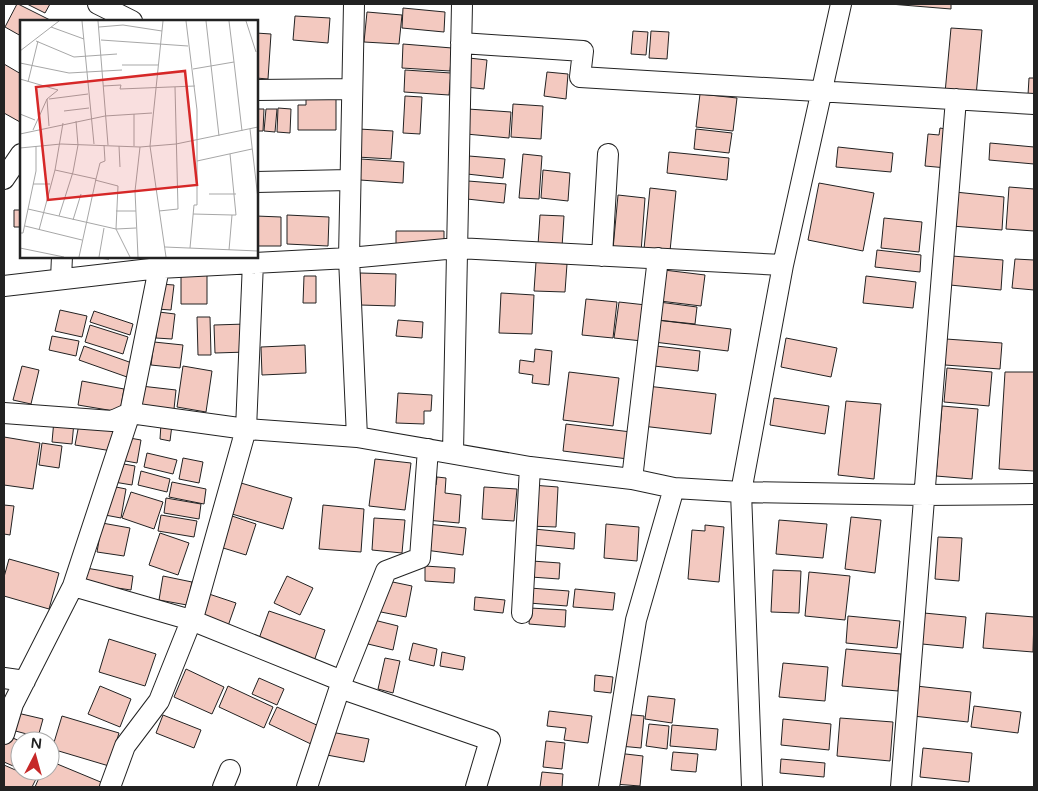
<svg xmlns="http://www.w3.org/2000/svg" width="1038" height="791" font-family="'Varela Round',sans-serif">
<rect width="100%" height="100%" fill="#fff"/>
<path fill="#f3c9c0" stroke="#222" d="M17,4H18L52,21H21V36L5,27Z
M27,4H50L45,13Z
M890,4H951V9Z
M403,8L445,12L444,32L402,28Z
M367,12L402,15L399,44L364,42Z
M295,16L330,18L328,43L293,40Z
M951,28L982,30L976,96L945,93Z
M633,31L648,32L646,55L631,54Z
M651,31L669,32L667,59L649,58Z
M256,33L271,34L268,79L256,78Z
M403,44L452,48L450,71L402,68Z
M469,58L487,60L484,89L466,87Z
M4,64L21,74L20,122L4,113Z
M405,70L451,73L449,95L404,92Z
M547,72L568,74L566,99L544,96Z
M1029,78H1034V96L1028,95Z
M700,94L737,98L733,131L696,127Z
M405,96L422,97L420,134L403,133Z
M306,98H336V130H298V105H306Z
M513,104L543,106L541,139L511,137Z
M278,108L291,109L290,133L277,132Z
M256,109H264L263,131H256Z
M266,109H277L275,132L264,131Z
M468,109L511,112L509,138L466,134Z
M940,128L951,130L947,168L925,166L928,134L939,135Z
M359,129L393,131L391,159L357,157Z
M696,129L732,133L729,153L694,149Z
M990,143L1034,147V164L989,160Z
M838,147L893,153L891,172L836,167Z
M669,152L729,158L727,180L667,173Z
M523,154L542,156L539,199L519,198Z
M469,156L505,159L503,178L467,174Z
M361,159L404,162L403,183L360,180Z
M543,170L570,173L568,201L541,198Z
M468,181L506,184L504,203L467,199Z
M819,183L874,193L863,251L808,240Z
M1009,187L1034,189V231L1006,229Z
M650,188L676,191L670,251L644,249Z
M955,192L1004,197L1002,230L952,226Z
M618,195L645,198L641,252L613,249Z
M14,210H21V227H14Z
M287,215L329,217L328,246L287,244Z
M540,215L564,216L562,247L538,245Z
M256,216L281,217V246H256Z
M884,218L922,222L919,252L881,248Z
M396,231H444V248L396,249Z
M877,250L921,255L920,272L875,267Z
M70,256H109V259Z
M952,256L1003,260L1001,290L950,285Z
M1015,259L1034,260V290L1012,288Z
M536,262L567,264L565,292L534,291Z
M664,270L705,275L701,306L660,301Z
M360,273L396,274L395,306L360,305Z
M181,275H207V304H181Z
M304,276H316V303H303Z
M866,276L916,282L913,308L863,303Z
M160,284L174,285L171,310L157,309Z
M501,293L534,295L532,334L499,333Z
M586,299L617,302L613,338L582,335Z
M619,302L646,305L642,341L614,338Z
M659,302L697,307L695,324L657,320Z
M60,310L87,316L82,337L55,331Z
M94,311L133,324L130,335L90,322Z
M159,312L175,314L172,339L156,338Z
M197,317H210L211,355H198Z
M398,320L423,322L422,338L396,336Z
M657,320L731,329L728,351L654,342Z
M246,324L247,352L215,353L214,325Z
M90,325L128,337L123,354L85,342Z
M52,336L79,341L76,356L49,350Z
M786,338L837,348L831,377L781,367Z
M946,339L1002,343L1000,369L945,365Z
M154,342L183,345L180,368L151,365Z
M305,345L306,373L262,375L261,347Z
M84,346L132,363L127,377L79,360Z
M656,346L700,351L698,371L654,366Z
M535,349L552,351L549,385L532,383L533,375L519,373L520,360L534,362Z
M22,366L39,370L31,404L13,400Z
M183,366L212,371L206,412L177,407Z
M947,368L992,372L989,406L944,402Z
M569,372L619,378L613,426L563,420Z
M1005,372H1034V471L999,469Z
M82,381L124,389L120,412L78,405Z
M141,386L176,390L174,409L139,405Z
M647,386L716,394L711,434L642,426Z
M398,393L432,395L431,411H424V424L396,423Z
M774,398L829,406L825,434L770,425Z
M846,401L881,404L874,479L838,475Z
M942,406L978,409L972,479L936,476Z
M54,420L74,422L72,444L52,442Z
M79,424L115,430L112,451L75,445Z
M161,424L172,425L170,441L160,439Z
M566,424L631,432L628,459L563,451Z
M4,437L40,443L33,489L4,485Z
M124,437L141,440L137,463L120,460Z
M42,443L62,446L59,468L39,465Z
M147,453L177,460L173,474L144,467Z
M183,458L203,462L199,483L179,479Z
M375,459L411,463L405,510L369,506Z
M118,463L135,466L132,485L114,482Z
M141,471L170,479L167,492L138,485Z
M437,477L446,478L445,493L461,495L459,523L426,520L429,485H436Z
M172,482L206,489L204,504L169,497Z
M241,483L292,498L283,529L232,514Z
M532,485L558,487L556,527L529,526Z
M111,486L126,489L121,518L105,515Z
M484,487L517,489L514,521L482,519Z
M131,492L163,502L154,529L122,518Z
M166,498L201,504L199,519L164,513Z
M4,505L14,506L10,535L4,534Z
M323,505L364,509L361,552L319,549Z
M161,515L197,521L194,537L158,531Z
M229,515L256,524L246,555L220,547Z
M851,517L881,520L875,573L845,569Z
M374,518L405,520L402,553L372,550Z
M779,520L827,524L823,558L776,554Z
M102,523L130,528L124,556L97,552Z
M427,524L466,528L463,555L425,550Z
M606,524L639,527L637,561L604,558Z
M705,525L724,527L719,582L688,579L692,530L705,531Z
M534,529L575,533L574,549L533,545Z
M160,533L189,543L178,575L149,565Z
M938,537L962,538L959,581L935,579Z
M9,559L59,573L49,609L4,596V577Z
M532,561L560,563L559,579L531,577Z
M425,566L455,568L454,583L425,581Z
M86,568L133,576L131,590L83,583Z
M773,570L801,571L799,613L771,612Z
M809,572L850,576L845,620L805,616Z
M163,576L192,582L187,605L159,600Z
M287,576L313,588L300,615L274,603Z
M383,580L412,586L406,617L376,611Z
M530,588L569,591L567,606L529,603Z
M575,589L615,593L613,610L573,607Z
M209,594L236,603L228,626L201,617Z
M475,597L505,600L503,613L474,610Z
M530,608L566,610L565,627L529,624Z
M269,611L325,630L313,664L257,644Z
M924,613L966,617L963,648L922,644Z
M986,613L1034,617L1033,652L983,648Z
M848,616L900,621L897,648L846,643Z
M374,620L398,626L393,650L368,644Z
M109,639L156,654L145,686L99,672Z
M413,643L437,649L434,666L409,660Z
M846,649L901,654L898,691L842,686Z
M442,652L465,657L463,670L440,666Z
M385,658L400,661L393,693L378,689Z
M783,663L828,667L825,701L779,697Z
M186,669L224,687L212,714L174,697Z
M595,675L613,677L611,693L594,691Z
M259,678L284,689L277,705L252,694Z
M100,686L131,699L120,727L88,714Z
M228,686L273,707L264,728L219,707Z
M916,686L971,692L968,722L913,716Z
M648,696L675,699L672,723L645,719Z
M974,706L1021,712L1018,733L971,727Z
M277,707L321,727L313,745L269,724Z
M549,711L592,716L588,743L564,740L566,728L547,726Z
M13,712L43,719L38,737L8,729Z
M623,714L644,716L641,748L620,746Z
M163,715L201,730L194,748L156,733Z
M62,716L119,733L109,766L52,749Z
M840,718L893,722L890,761L837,756Z
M783,719L831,724L829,750L781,745Z
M649,724L669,726L667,749L646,746Z
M672,725L718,729L716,750L670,746Z
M331,732L369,739L364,762L327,755Z
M8,736L20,741V769L4,762V745Z
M546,741L565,743L562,769L543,767Z
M923,748L972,753L969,782L920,777Z
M673,752L698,754L696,772L671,770Z
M617,753L643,756L640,786L614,784Z
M781,759L825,763L824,777L780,773Z
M50,761L103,783L102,787H35L42,771H50Z
M4,765L36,779L32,787H4Z
M25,771H37L35,775Z
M542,772L563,774L562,787H540Z"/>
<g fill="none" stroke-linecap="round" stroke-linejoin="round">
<g stroke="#222" stroke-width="22">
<path id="street" d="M98,4L132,21
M354,4L349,258L357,437
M461,43L583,51L580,77L1034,104
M256,90L352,89
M4,179L21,154
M256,182L349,180
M602,256L608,154
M61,279L62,256
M4,286L159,268L349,258L457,248L783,265
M4,413L112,421L130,413L246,429L357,437L530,467L632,479L674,488L741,492L924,495L1034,494
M453,452L462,4
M632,479L658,258
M73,586L191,620L342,681
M522,613L530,467
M4,678L25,681
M340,688L490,740L476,787
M4,734L13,704L73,586L130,413L159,268
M110,787L125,746L159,701L195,611L246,429L253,262
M223,787L230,770
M307,787L342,681L386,571L420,558L428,449
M609,787L636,620L674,488
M752,787L741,492L783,265L841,4
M901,787L956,99"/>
</g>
<use href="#street" stroke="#fff" stroke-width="20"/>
</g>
<g transform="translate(20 20)">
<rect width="238" height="238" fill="#fff"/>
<path fill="none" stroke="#a7a7a7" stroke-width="1" d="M62,1L74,124M78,1L88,125M143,1L130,126L146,237M166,1L177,90V185H174L170,228M186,1L199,116M209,1L214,42M226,1L236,32M31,7L64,19M79,7L103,5L142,11M81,20L168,26M16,21L54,37L97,34M0,31L39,1M0,43L49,53L102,50M102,45H138M173,49L214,42L222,111M0,59L38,70L27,79L13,110M8,62L18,21M83,66L101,65L100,69L175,66M27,79L29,106M29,79L68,74M44,91L69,88M0,94L15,100M230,109L238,179M0,114L85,96L132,93M99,126L100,147M114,126V94M0,128L41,124L120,127L156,124L238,107M177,141L232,129M35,150L76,159M75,160L98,166L96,209L116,208M13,164H30M189,174H216M8,189L96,209L110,237M96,191H116M139,191L158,189L155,67M173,194L212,195M39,196L53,152L58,125L56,101M53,200L61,174M5,206L62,220M19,210L35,150L43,103M0,213H3L16,151V126M145,227L238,231M0,228L44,237M209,230L212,195H216L210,134M59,237L76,159L80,143L85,141L84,125M79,237L84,208M118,237L115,171L120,127"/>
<path fill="#d62828" fill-opacity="0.15" stroke="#d62828" stroke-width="2.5" d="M165,51L177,165L28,180L16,67Z"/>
<rect width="238" height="238" fill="none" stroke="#222" stroke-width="2.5"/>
</g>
<rect width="1038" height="791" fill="none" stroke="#222222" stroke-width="10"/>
<g transform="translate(35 756) rotate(6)"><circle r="24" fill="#ffffff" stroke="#a7a7a7"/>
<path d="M0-4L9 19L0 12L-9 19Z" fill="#c62828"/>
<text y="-8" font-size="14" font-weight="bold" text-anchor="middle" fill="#222222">N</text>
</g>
</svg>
